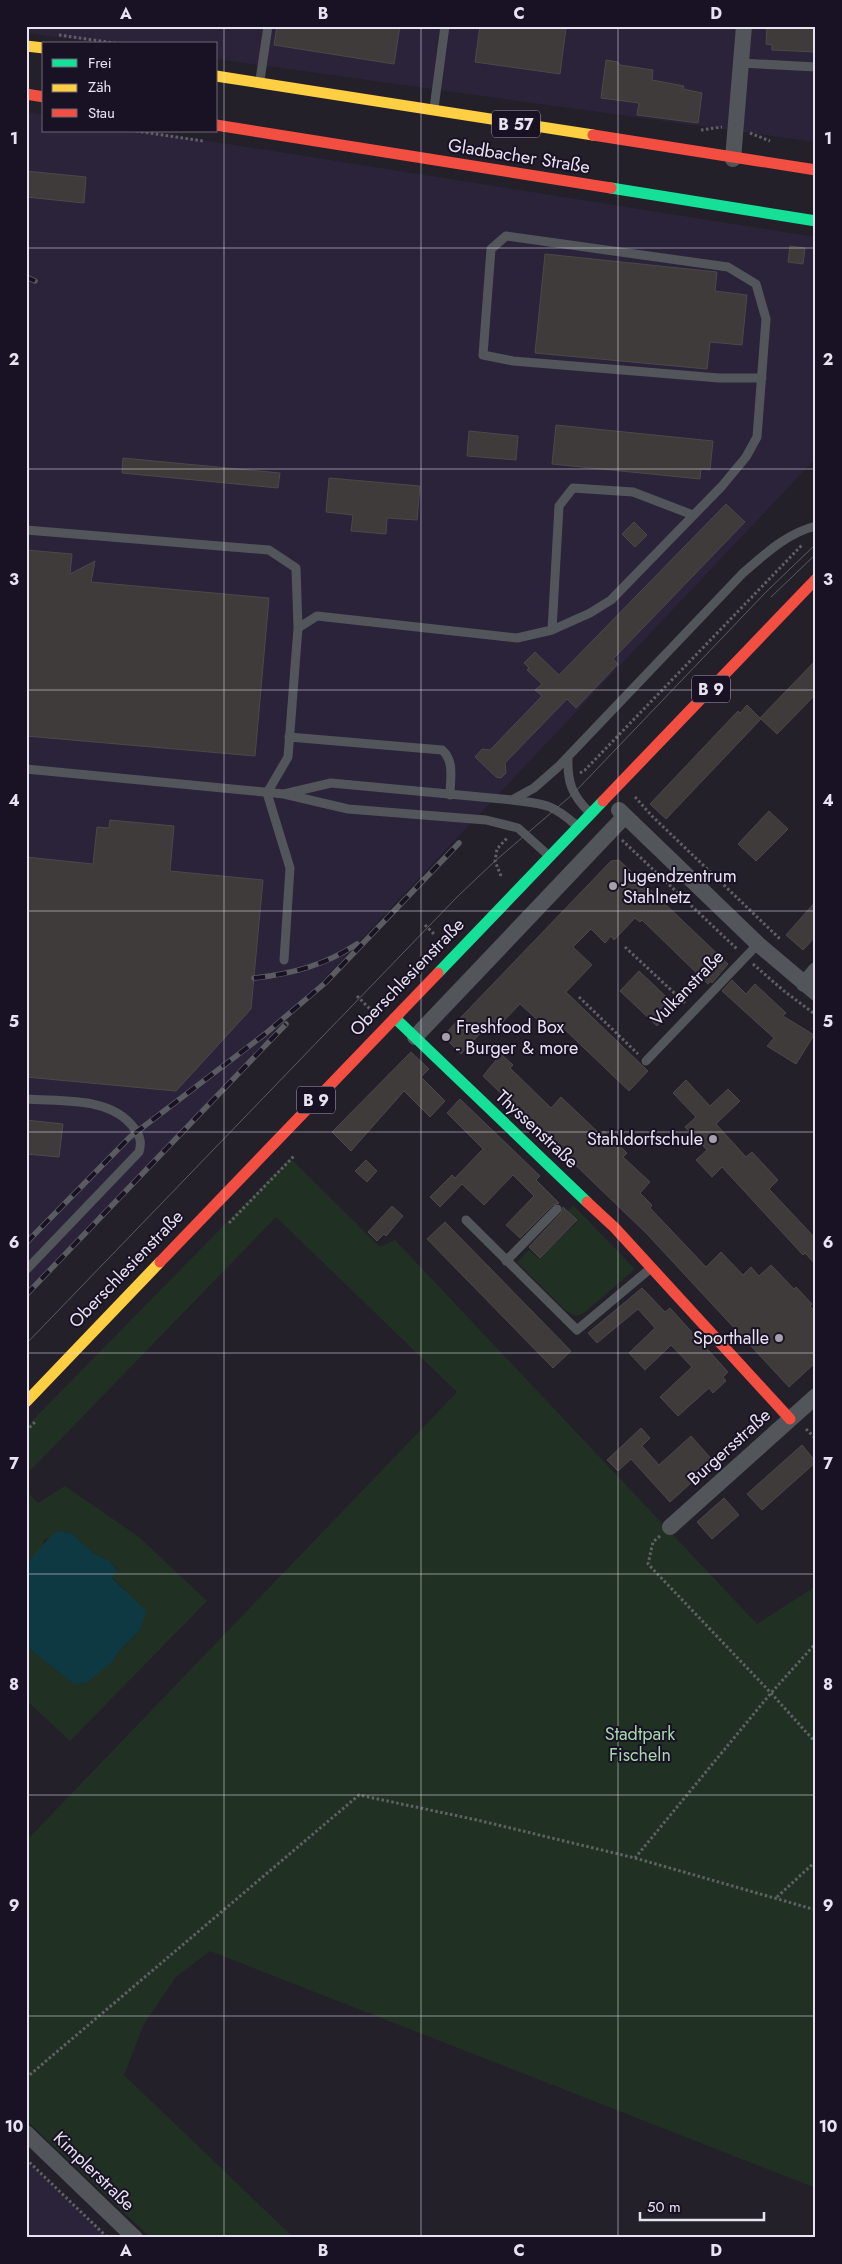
<svg xmlns="http://www.w3.org/2000/svg" width="842" height="2264" font-family="Jost,sans-serif">
<rect width="100%" height="100%" fill="#23202a"/>
<path fill="#2b233a" d="M26,26H816V142L216,59V44H107L26,33Z
M26,112L44,115V131H146L816,237V458L26,1294Z
M26,2161L107,2238H26Z"/>
<path fill="#203123" d="M290,1158L380,1247L395,1240L757,1624L816,1586V2188L210,1951L176,1977L144,2024L124,2075L294,2238H151L26,2120V1841L457,1392L276,1217L26,1475V1427Z
M573,1205L635,1269L584,1313L575,1316L565,1310L517,1262L529,1250L539,1259L577,1222L567,1212Z
M65,1486L139,1537L207,1601L70,1741L26,1700V1646L74,1684L112,1662L120,1650L140,1630L125,1590L112,1577L117,1569L108,1560L93,1553L71,1533L45,1539L40,1552L26,1564V1491L38,1503Z"/>
<path fill="#0f3942" d="M58,1531L71,1533L93,1553L108,1560L117,1570L112,1578L146,1611L140,1630L120,1650L112,1662L86,1683L74,1684L26,1646V1564C38,1553 44,1540 58,1531Z"/>
<path fill="#3f3b3a" stroke="#4c484a" d="M277,26H400L394,64L274,45Z
M480,26L566,28L560,74L475,62Z
M767,26H816V52L772,50V45L766,44Z
M606,60L618,62L620,65L653,70L652,80L684,86L683,89L702,93L698,123L637,115L639,103L601,98Z
M26,171L86,177L84,203L26,197Z
M790,246L805,248L803,264L788,262Z
M545,254L717,272L715,291L747,295L742,345L710,342L707,369L535,353Z
M556,425L713,441L710,470L701,469L700,479L552,464Z
M469,431L518,436L516,460L467,456Z
M123,458L280,473L278,488L122,473Z
M329,478L420,486L417,520L387,518L386,534L351,531L353,515L326,512Z
M726,504L745,522L613,659L618,664L576,708L567,699L505,763L506,773L501,778L496,777L475,757L482,749L490,750L542,696L535,690L542,684L527,670L529,668L524,663L535,652L559,675Z
M634,522L647,535L635,547L622,534Z
M26,550L72,554L70,574L95,561L91,582L269,598L255,756L26,736Z
M816,660V694L777,734L761,719L666,819L650,804L738,711L740,713L747,705L760,718Z
M769,811L788,829L756,861L738,844Z
M110,820L174,826L170,871L263,880L251,1009L176,1091L26,1077V857L93,864L97,827L109,828Z
M619,860L728,964L712,983L711,981L708,984L642,920L640,922L635,918L614,940L611,936L605,943L591,929L573,947L592,965L566,992L648,1071L629,1091L559,1024L551,1032L520,1004L492,1033L486,1027L461,1054L443,1036L611,861Z
M816,901V936L803,950L786,935Z
M639,971L676,1006L657,1026L620,991Z
M732,980L746,994L755,984L786,1013L783,1016L814,1035L796,1064L767,1046L774,1038L722,991Z
M411,1052L429,1069L421,1077L445,1101L430,1117L404,1091L351,1151L332,1132Z
M501,1054L513,1065L510,1068L551,1108L561,1097L601,1135L604,1131L627,1153L623,1157L650,1182L640,1193L652,1205L650,1208L706,1267L721,1252L743,1275L751,1267L759,1276L771,1265L794,1289L796,1287L812,1304L810,1306L816,1313V1362L789,1387L647,1234L483,1076Z
M686,1080L710,1106L728,1089L740,1101L716,1124L746,1157L752,1152L778,1180L769,1189L816,1239V1265L805,1253L803,1255L722,1167L712,1177L696,1160L707,1150L685,1127L696,1117L673,1093Z
M460,1099L540,1176L536,1180L559,1203L553,1205L520,1238L506,1225L534,1196L513,1175L484,1205L462,1184L440,1207L430,1197L452,1175L455,1178L483,1149L447,1113Z
M26,1120L63,1124L59,1157L26,1154Z
M366,1160L377,1171L367,1182L355,1171Z
M392,1206L403,1216L386,1236L384,1234L377,1241L368,1232Z
M563,1207L577,1220L540,1258L529,1247L561,1213Z
M445,1222L571,1351L553,1368L427,1239Z
M642,1288L665,1312L670,1308L728,1372L723,1377L726,1381L713,1393L709,1388L678,1416L660,1397L692,1367L671,1345L645,1370L629,1353L655,1328L638,1309L597,1343L588,1333Z
M641,1428L650,1438L642,1446L659,1465L691,1436L714,1462L670,1502L631,1459L618,1471L607,1460Z
M802,1445L816,1462L762,1510L747,1494Z
M724,1498L739,1515L712,1539L697,1522Z"/>
<g fill="none" stroke-linecap="round" stroke-linejoin="round">
<path stroke="#606166" stroke-width="3" stroke-dasharray="2.5 2.5" stroke-linecap="butt" d="M59,35L121,44
M701,130L722,127
M136,131L203,141
M750,133L770,141
M580,773L585,770L802,545
M635,797L652,816L780,939
M622,840L737,949
M501,876L495,861L497,849L508,837
M425,925L434,934
M625,947L685,1003
M753,964L784,991L816,1015
M357,996L373,1012
M579,997L638,1054
M229,1223L294,1156
M806,1429L816,1439
M26,1431L36,1421
M660,1536L653,1542L648,1564L771,1693L816,1743
M635,1858L816,1910
M777,1897L816,1861
M26,2078L359,1795L477,1820L635,1858L771,1693L816,1643
M26,2159L108,2238"/>
<path stroke="#52565a" stroke-width="9" d="M741,63L816,67
M260,80L268,26
M434,108L445,26
M26,530L269,550L296,568L298,628
M552,630L559,506L573,488L633,492L693,515
M289,737L442,750C455,761 450,780 450,795
M568,757C567,782 572,795 589,812
M26,769L284,794L348,809L486,820L518,828L548,855
M284,794L331,783L512,800L534,788L558,767L743,573C765,554 787,533 816,526
M512,800C544,804 551,803 576,825
M284,960L290,868L267,793L288,757L298,628L317,616L517,638L552,630L590,613L611,600L722,486L746,457L757,437L766,319L756,284L728,267L506,236L491,249L483,355L513,361L719,378H762
M646,1061L758,944
M26,1099C61,1102 111,1096 134,1128C140,1136 142,1142 139,1152L26,1270
M466,1220L577,1330L651,1268
M506,1261L557,1209"/>
<path stroke="#52565a" stroke-width="16" d="M733,159L744,26
M619,810L758,944L816,993
M804,984L816,970
M415,1037L625,816
M670,1527L816,1396
M26,2133L135,2238"/>
<path stroke="#16e098" stroke-width="11" d="M611,188L816,221
M438,973L603,801
M395,1018L587,1202"/>
<path stroke="#ffcf43" stroke-width="11" d="M26,46L44,48
M216,76L593,135
M26,1402L160,1262"/>
<path stroke="#f24e42" stroke-width="11" d="M26,94L44,97
M216,125L611,188
M593,135L816,170
M603,801L816,579
M587,1202L615,1228L790,1419
M160,1262L438,973"/>
<path stroke="#5b5c61" stroke-width="1" d="M771,597L816,554
M26,1344L457,897L495,861L573,794L766,592L816,544"/>
<g stroke="#5b5c61" stroke-width="5.5">
<path id="rail" d="M26,277L35,281
M254,978C292,974 325,965 357,944
M26,1243L130,1137L265,1034L325,983L459,843
M26,1295L286,1024"/>
</g>
<use href="#rail" stroke="#191225" stroke-width="4" stroke-dasharray="11" stroke-linecap="butt"/>
</g>
<path fill="none" stroke="#e8e3f1" stroke-width="1" stroke-opacity="0.55" d="M224,26V2238M421,26V2238M618,26V2238M26,248H816M26,469H816M26,690H816M26,911H816M26,1132H816M26,1353H816M26,1574H816M26,1795H816M26,2016H816"/>
<g fill="#a39fab" stroke="#191225" stroke-width="2">
<circle cx="613" cy="886" r="5"/>
<circle cx="446" cy="1037" r="5"/>
<circle cx="713" cy="1139" r="5"/>
<circle cx="779" cy="1338" r="5"/>
</g>
<g text-anchor="middle" stroke-width="4" stroke-linejoin="round" paint-order="stroke">
<g fill="#191225" stroke="#aaa4b4" stroke-width="1">
<rect x="492" y="110.5" width="48" height="27" rx="4"/>
<rect x="692" y="675.5" width="38" height="27" rx="4"/>
<rect x="297" y="1086.5" width="38" height="27" rx="4"/>
</g>
<g font-size="16" font-weight="bold" fill="#e8e3f1">
<text x="516" y="130">B 57</text>
<text x="711" y="695">B 9</text>
<text x="316" y="1106">B 9</text>
</g>
<g font-size="18" fill="#e8e3f1" stroke="#191225">
<text transform="translate(519 156) rotate(9)" y="6">Gladbacher Straße</text>
<text transform="translate(407 977) rotate(-46)" y="6">Oberschlesienstraße</text>
<text transform="translate(687 988) rotate(-46)" y="6">Vulkanstraße</text>
<text transform="translate(537 1129) rotate(43)" y="6">Thyssenstraße</text>
<text transform="translate(126 1269) rotate(-46)" y="6">Oberschlesienstraße</text>
<text transform="translate(729 1447) rotate(-42)" y="6">Burgersstraße</text>
<text transform="translate(94 2171) rotate(44)" y="6">Kimplerstraße</text>
</g>
<g font-size="18" fill="#e8e3f1" stroke="#191225" text-anchor="start">
<text x="623" y="882">Jugendzentrum<tspan x="623" dy="21">Stahlnetz</tspan></text>
<text x="456" y="1033">Freshfood Box<tspan x="456" dy="21">- Burger &amp; more</tspan></text>
<text x="703" y="1145" text-anchor="end">Stahldorfschule</text>
<text x="769" y="1344" text-anchor="end">Sporthalle</text>
</g>
<g font-size="18" fill="#a7d8ac" stroke="#191225">
<text x="640" y="1740">Stadtpark<tspan x="640" dy="21">Fischeln</tspan></text>
</g>
</g>
<rect width="842" height="2264" fill="none" stroke="#191225" stroke-width="55"/>
<rect x="42" y="42" width="175" height="90" fill="#191225" stroke="#6c6677"/>
<rect x="52" y="59" width="25" height="8" fill="#16e098" stroke="#6c6677"/>
<text x="88" y="68" font-size="15" fill="#e8e3f1">Frei</text>
<rect x="52" y="84" width="25" height="8" fill="#ffcf43" stroke="#6c6677"/>
<text x="88" y="92" font-size="15" fill="#e8e3f1">Zäh</text>
<rect x="52" y="109" width="25" height="8" fill="#f24e42" stroke="#6c6677"/>
<text x="88" y="118" font-size="15" fill="#e8e3f1">Stau</text>
<path d="M640 2212v8h124v-8" fill="none" stroke="#e8e3f1" stroke-width="2.5"/>
<text x="647" y="2212" font-size="15" fill="#e8e3f1" stroke="#191225" stroke-width="4" paint-order="stroke">50 m</text>
<rect x="28" y="28" width="786" height="2208" fill="none" stroke="#e8e3f1" stroke-width="2"/>
<g font-size="16" text-anchor="middle" font-weight="bold" fill="#e8e3f1">
<text x="126" y="19">A</text>
<text x="323" y="19">B</text>
<text x="519" y="19">C</text>
<text x="716" y="19">D</text>
<text x="14" y="144">1</text>
<text x="828" y="144">1</text>
<text x="14" y="365">2</text>
<text x="828" y="365">2</text>
<text x="14" y="585">3</text>
<text x="828" y="585">3</text>
<text x="14" y="806">4</text>
<text x="828" y="806">4</text>
<text x="14" y="1027">5</text>
<text x="828" y="1027">5</text>
<text x="14" y="1248">6</text>
<text x="828" y="1248">6</text>
<text x="14" y="1469">7</text>
<text x="828" y="1469">7</text>
<text x="14" y="1690">8</text>
<text x="828" y="1690">8</text>
<text x="14" y="1911">9</text>
<text x="828" y="1911">9</text>
<text x="14" y="2132">10</text>
<text x="828" y="2132">10</text>
<text x="126" y="2256">A</text>
<text x="323" y="2256">B</text>
<text x="519" y="2256">C</text>
<text x="716" y="2256">D</text>
</g>
</svg>
